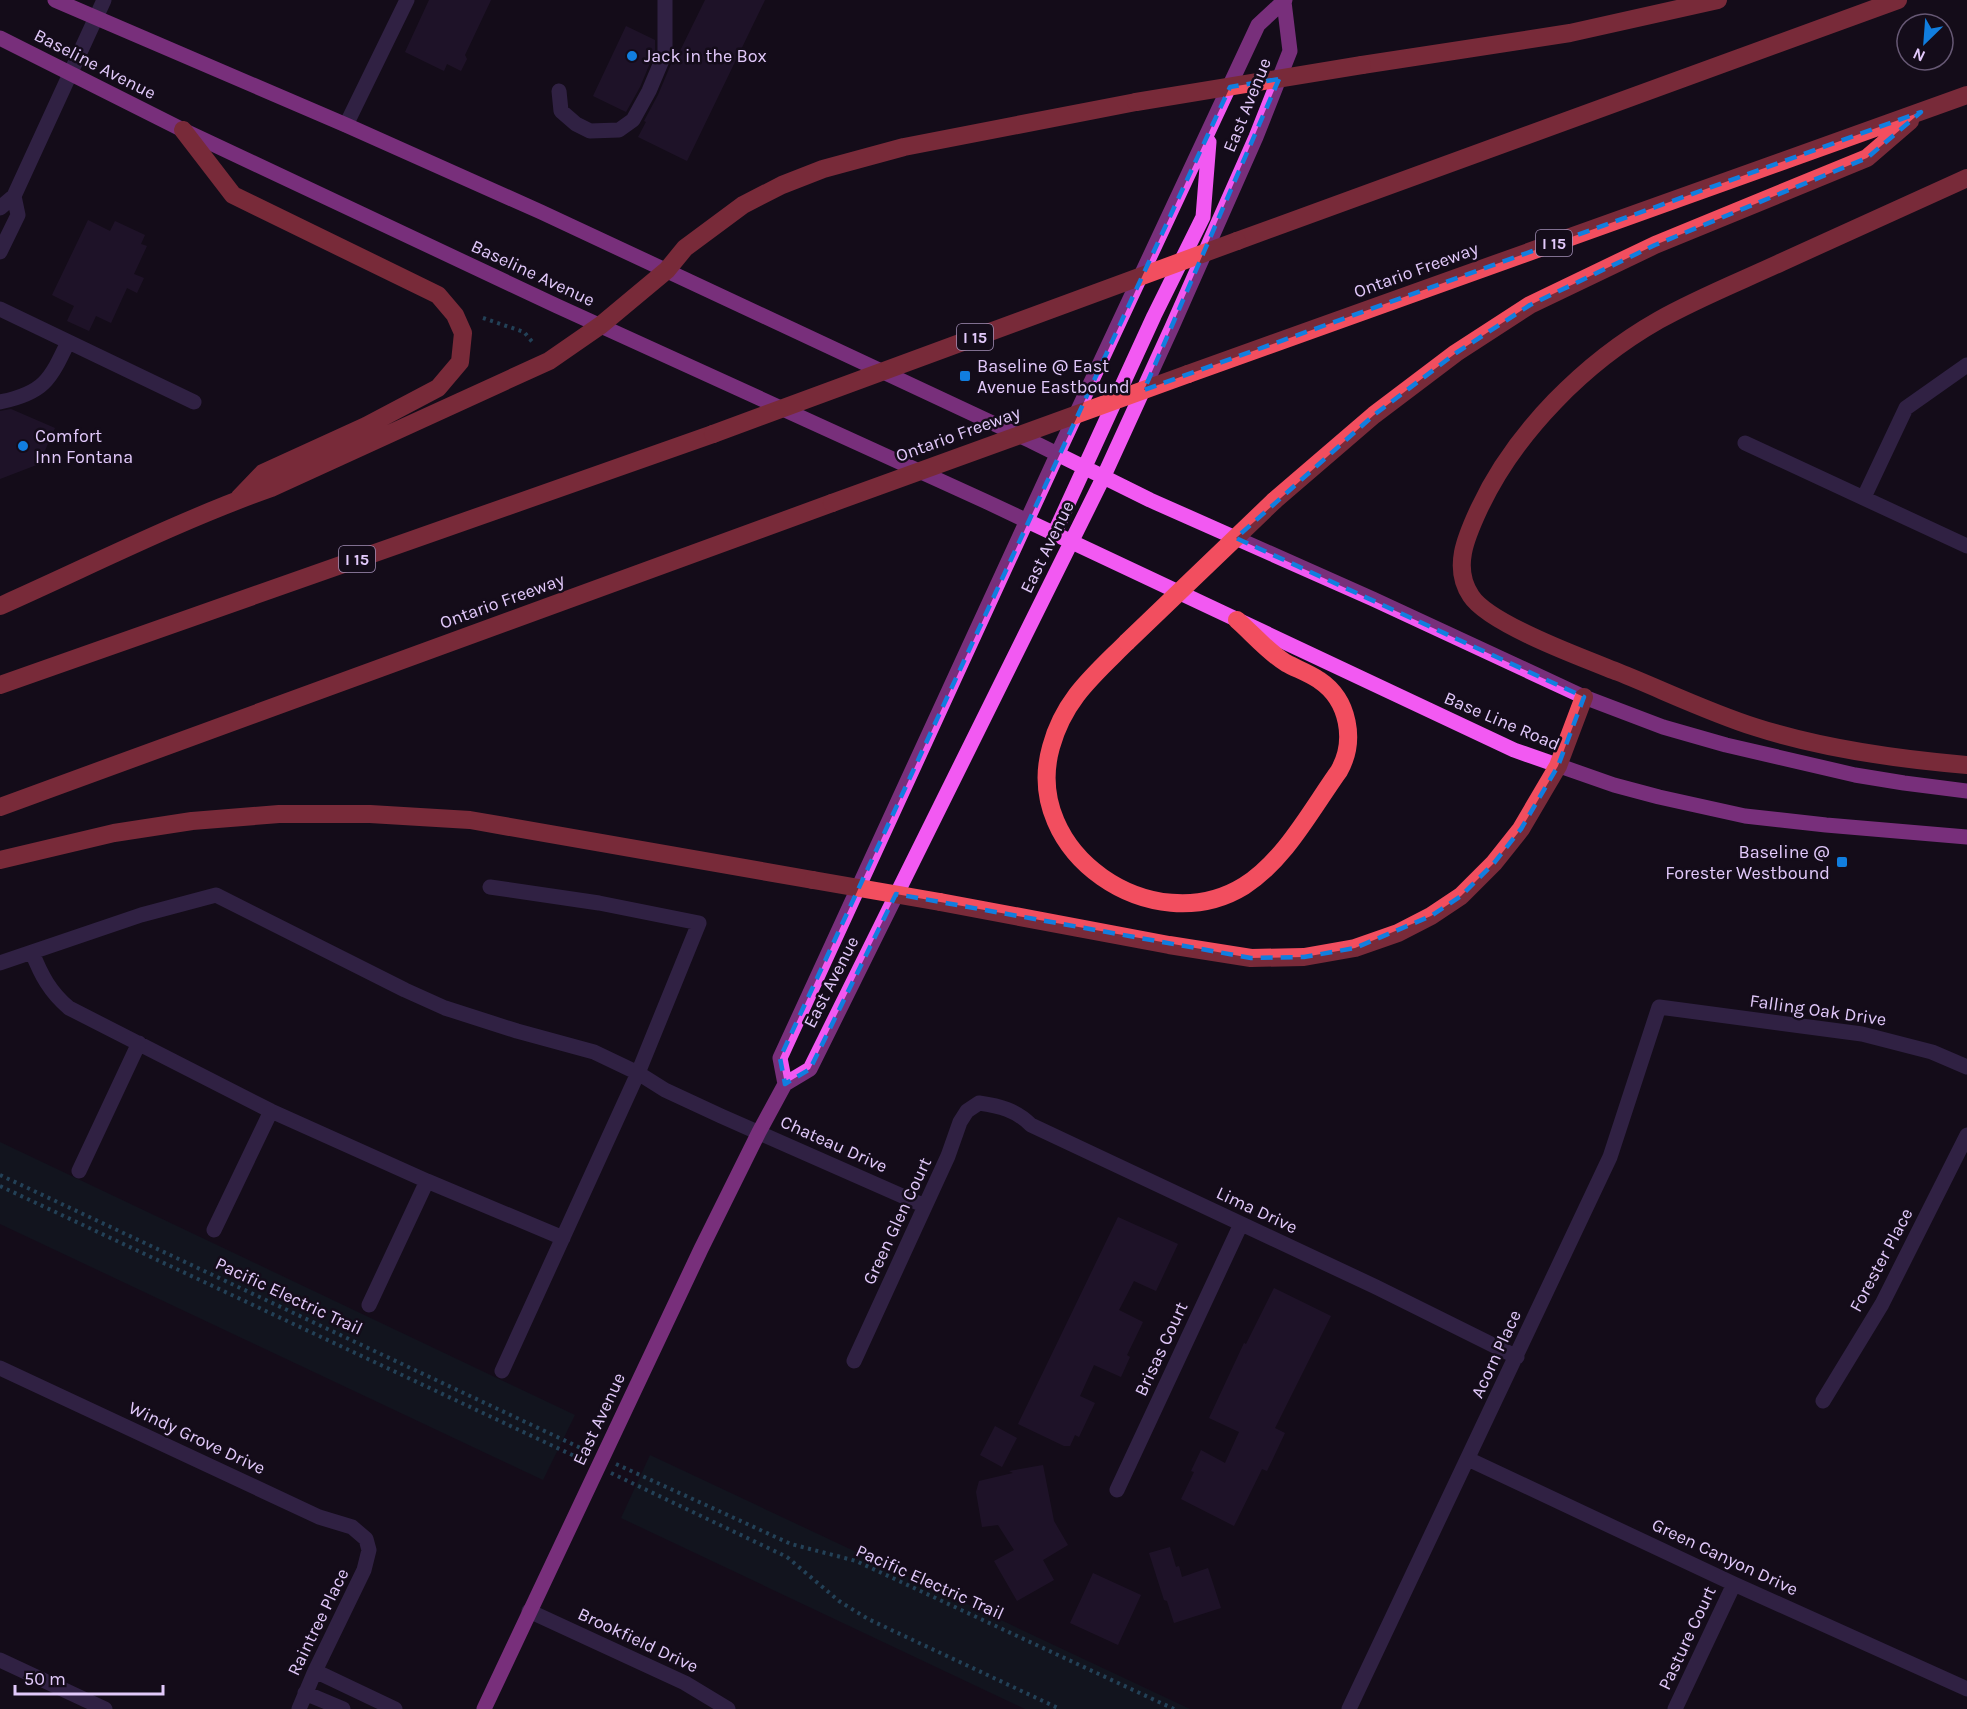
<svg xmlns="http://www.w3.org/2000/svg" width="1967" height="1709" font-family="Karla,sans-serif">
<rect width="100%" height="100%" fill="#140c1a"/>
<path fill="#101d24" d="M0,1142L575,1415L543,1480L0,1224Z
M650,1455L1190,1709H1025L621,1518Z"/>
<path fill="#2c1a3a" d="M429,0H491L465,55L467,59L461,71L447,64L444,71L405,52Z
M705,0H765L687,161L638,137L646,122L644,121L658,95L674,57L675,49L680,51Z
M626,26L655,40V51L640,87L626,112L593,96Z
M88,220L110,231L115,221L145,235L141,244L147,246L134,274L144,278L137,293L127,288L111,323L96,316L89,331L67,321L74,306L52,295Z
M11,409L55,428L39,464L0,479V411Z
M1118,1217L1178,1244L1156,1291L1134,1281L1119,1310L1143,1322L1127,1355L1130,1357L1121,1377L1094,1365L1080,1396L1095,1403L1079,1437L1075,1435L1070,1446H1064L1018,1424Z
M1274,1288L1331,1316L1275,1428L1285,1433L1267,1471L1262,1469L1234,1526L1181,1499L1194,1472L1191,1471L1201,1450L1225,1463L1239,1432L1209,1418L1244,1343L1246,1344Z
M995,1426L1017,1438L1002,1467L980,1455Z
M1043,1465L1054,1521L1068,1545L1043,1560L1054,1580L1017,1601L994,1561L1014,1550L998,1525L982,1527L976,1492L979,1481L1013,1473L1009,1471Z
M1170,1547L1176,1567L1179,1566L1182,1577L1208,1568L1221,1608L1174,1623L1167,1601L1164,1600L1149,1553Z
M1093,1573L1141,1595L1118,1645L1070,1623Z"/>
<g fill="none" stroke-linecap="round" stroke-linejoin="round">
<path stroke="#3581a3" stroke-width="4" stroke-dasharray="3 4.5" stroke-linecap="butt" d="M483,318L524,332L534,344
M0,1175L587,1451
M0,1186L585,1461
M616,1464L791,1544L856,1561L1174,1709
M611,1473L787,1557L839,1601L868,1619L1060,1709"/>
<path stroke="#533a76" stroke-width="15" d="M559,91L561,111L576,124L590,131L619,130L633,120L649,91L665,53V0
M346,125L407,0
M0,208L14,196L104,0
M0,252L18,215L14,196
M0,309L194,402
M0,402C44,393 50,380 68,342
M1745,443L1967,546
M1864,497L1906,408L1967,365
M490,887L599,903L699,923L638,1073L502,1371
M32,952C41,975 50,992 69,1008L271,1111L427,1181L563,1238
M0,963L141,915L216,895L405,990L445,1008L517,1031L594,1052L638,1073L665,1090L721,1116L925,1206
M79,1171L139,1043
M214,1230L271,1111
M369,1305L427,1181
M854,1361L948,1156L960,1122L967,1111L979,1103C1000,1106 1016,1110 1031,1125L1376,1287L1517,1357
M0,1368L319,1517L352,1527L366,1539L369,1550L364,1570L315,1671L299,1709
M1823,1401L1882,1304L1967,1135
M1468,1459L1734,1584L1967,1689
M1117,1490L1241,1224
M529,1611L685,1683L728,1709
M0,1660L105,1709
M315,1671L395,1709
M305,1693L343,1709
M1349,1709L1610,1157L1659,1007L1862,1034L1932,1052L1967,1067
M1675,1709L1734,1584"/>
<path stroke="#f259f2" stroke-width="15" d="M55,0L346,125L541,212L1031,441L1150,500L1373,599L1584,697L1663,727L1726,745L1855,775L1904,783L1967,791
M0,38L183,130L557,306L987,502L1514,750L1614,785L1659,797L1745,816L1826,825L1967,837
M1054,534L1154,316L1203,217L1209,142
M785,1084L780,1058L1057,455L1258,25L1285,0
M484,1709L701,1249L759,1132L785,1084L810,1069L1103,478L1172,327L1256,137L1290,51L1284,2"/>
<path stroke="#f24e5f" stroke-width="18" d="M1362,65L1570,33L1718,0
M183,130L233,195L438,295L455,315L463,333L460,362L438,388L366,426L263,473L239,498
M1967,178C1905,206 1843,234 1782,262C1741,281 1698,298 1659,320C1585,362 1515,432 1479,509C1466,537 1452,568 1471,596C1489,624 1585,659 1618,672C1663,690 1708,712 1755,727C1823,749 1896,759 1967,765
M1237,241L1898,0
M1188,374L1967,95
M1274,501L1374,415L1456,353L1530,305L1655,245L1867,158L1910,121
M0,606C90,566 178,521 271,488L549,361L601,325L667,270L685,248L743,205L782,185L823,169L904,147L1136,102
M1127,642C1094,675 1064,699 1051,747C1021,853 1153,942 1244,886C1285,860 1311,810 1339,771C1356,741 1349,700 1319,680C1309,673 1297,669 1286,663C1269,653 1252,633 1237,620
M0,685L713,434
M0,807L832,503
M0,860L114,833L192,821L279,814H370L470,820L813,880
M940,902L1169,945L1251,958L1304,957L1355,948L1398,933L1431,916L1461,896L1494,863L1521,829L1558,766L1584,697"/>
<path stroke="#f24e5f" stroke-width="18" d="M1136,102L1362,65
M713,434L1237,241
M832,503L1188,374
M1127,642L1274,501
M813,880L940,902"/>
</g>
<path d="M0 0H1967V1709H0ZM1279,79L1144,390L1921,112L1867,158L1655,245L1530,305L1456,353L1374,415L1236,538L1584,697L1558,766L1521,829L1494,863L1461,896L1431,916L1355,948L1304,957L1251,958L896,894L810,1069L785,1084L780,1058L1230,87Z" fill="#140c1a" fill-opacity=".55" fill-rule="evenodd"/>
<path fill="none" stroke="#117edf" stroke-width="4.5" stroke-dasharray="12 8" stroke-linejoin="round" d="M1279,79L1144,390L1921,112L1867,158L1655,245L1530,305L1456,353L1374,415L1236,538L1584,697L1558,766L1521,829L1494,863L1461,896L1431,916L1355,948L1304,957L1251,958L896,894L810,1069L785,1084L780,1058L1230,87Z"/>
<g fill="#117edf" stroke="#140c1a" stroke-width="2">
<circle cx="632" cy="56" r="6"/>
<rect x="959" y="370" width="12" height="12" rx="3"/>
<circle cx="23" cy="446" r="6"/>
<rect x="1836" y="856" width="12" height="12" rx="3"/>
</g>
<g text-anchor="middle" stroke-width="5" stroke-linejoin="round" paint-order="stroke">
<g fill="#140c1a" stroke="#a490b8" stroke-width="1.5">
<rect x="1536" y="230" width="36" height="26" rx="4.5"/>
<rect x="957" y="324" width="36" height="26" rx="4.5"/>
<rect x="339" y="546" width="36" height="26" rx="4.5"/>
</g>
<g font-size="16" font-weight="bold" fill="#e2c9fb">
<text x="1554" y="249">I 15</text>
<text x="975" y="343">I 15</text>
<text x="357" y="565">I 15</text>
</g>
<g font-size="18" fill="#e2c9fb" stroke="#140c1a" text-anchor="start">
<text x="644" y="62">Jack in the Box</text>
<text x="977" y="372">Baseline @ East<tspan x="977" dy="21">Avenue Eastbound</tspan></text>
<text x="35" y="442">Comfort<tspan x="35" dy="21">Inn Fontana</tspan></text>
<text x="1830" y="858" text-anchor="end">Baseline @<tspan x="1830" dy="21">Forester Westbound</tspan></text>
</g>
<g font-size="18" fill="#e2c9fb" stroke="#140c1a">
<text transform="translate(95 64) rotate(27)" y="6">Baseline Avenue</text>
<text transform="translate(1247 105) rotate(-68)" y="6">East Avenue</text>
<text transform="translate(1416 270) rotate(-20)" y="6">Ontario Freeway</text>
<text transform="translate(533 273) rotate(25)" y="6">Baseline Avenue</text>
<text transform="translate(958 434) rotate(-20)" y="6">Ontario Freeway</text>
<text transform="translate(1047 547) rotate(-64)" y="6">East Avenue</text>
<text transform="translate(502 601) rotate(-20)" y="6">Ontario Freeway</text>
<text transform="translate(1502 721) rotate(23)" y="6">Base Line Road</text>
<text transform="translate(831 982) rotate(-63)" y="6">East Avenue</text>
<text transform="translate(1818 1010) rotate(8)" y="6">Falling Oak Drive</text>
<text transform="translate(834 1144) rotate(24)" y="6">Chateau Drive</text>
<text transform="translate(1257 1210) rotate(25)" y="6">Lima Drive</text>
<text transform="translate(897 1221) rotate(-65)" y="6">Green Glen Court</text>
<text transform="translate(1881 1260) rotate(-62)" y="6">Forester Place</text>
<text transform="translate(289 1296) rotate(25)" y="6">Pacific Electric Trail</text>
<text transform="translate(1161 1349) rotate(-65)" y="6">Brisas Court</text>
<text transform="translate(1496 1354) rotate(-65)" y="6">Acorn Place</text>
<text transform="translate(599 1419) rotate(-65)" y="6">East Avenue</text>
<text transform="translate(197 1438) rotate(25)" y="6">Windy Grove Drive</text>
<text transform="translate(1725 1557) rotate(25)" y="6">Green Canyon Drive</text>
<text transform="translate(930 1582) rotate(24)" y="6">Pacific Electric Trail</text>
<text transform="translate(318 1622) rotate(-64)" y="6">Raintree Place</text>
<text transform="translate(1687 1638) rotate(-65)" y="6">Pasture Court</text>
<text transform="translate(638 1640) rotate(25)" y="6">Brookfield Drive</text>
</g>
</g>
<g transform="translate(1925 42) rotate(205)"><circle r="28" fill="#140c1a" stroke="#665874" stroke-width="1.5"/>
<path d="M0-4.5L10 22L0 15L-10 22Z" fill="#117edf"/>
<text y="-9" font-size="16" font-weight="bold" text-anchor="middle" fill="#e2c9fb">N</text>
</g>
<path d="M15 1685v9h148v-9" fill="none" stroke="#e2c9fb" stroke-width="3"/>
<text x="24" y="1685" font-size="18" fill="#e2c9fb" stroke="#140c1a" stroke-width="4.5" paint-order="stroke">50 m</text>
</svg>
